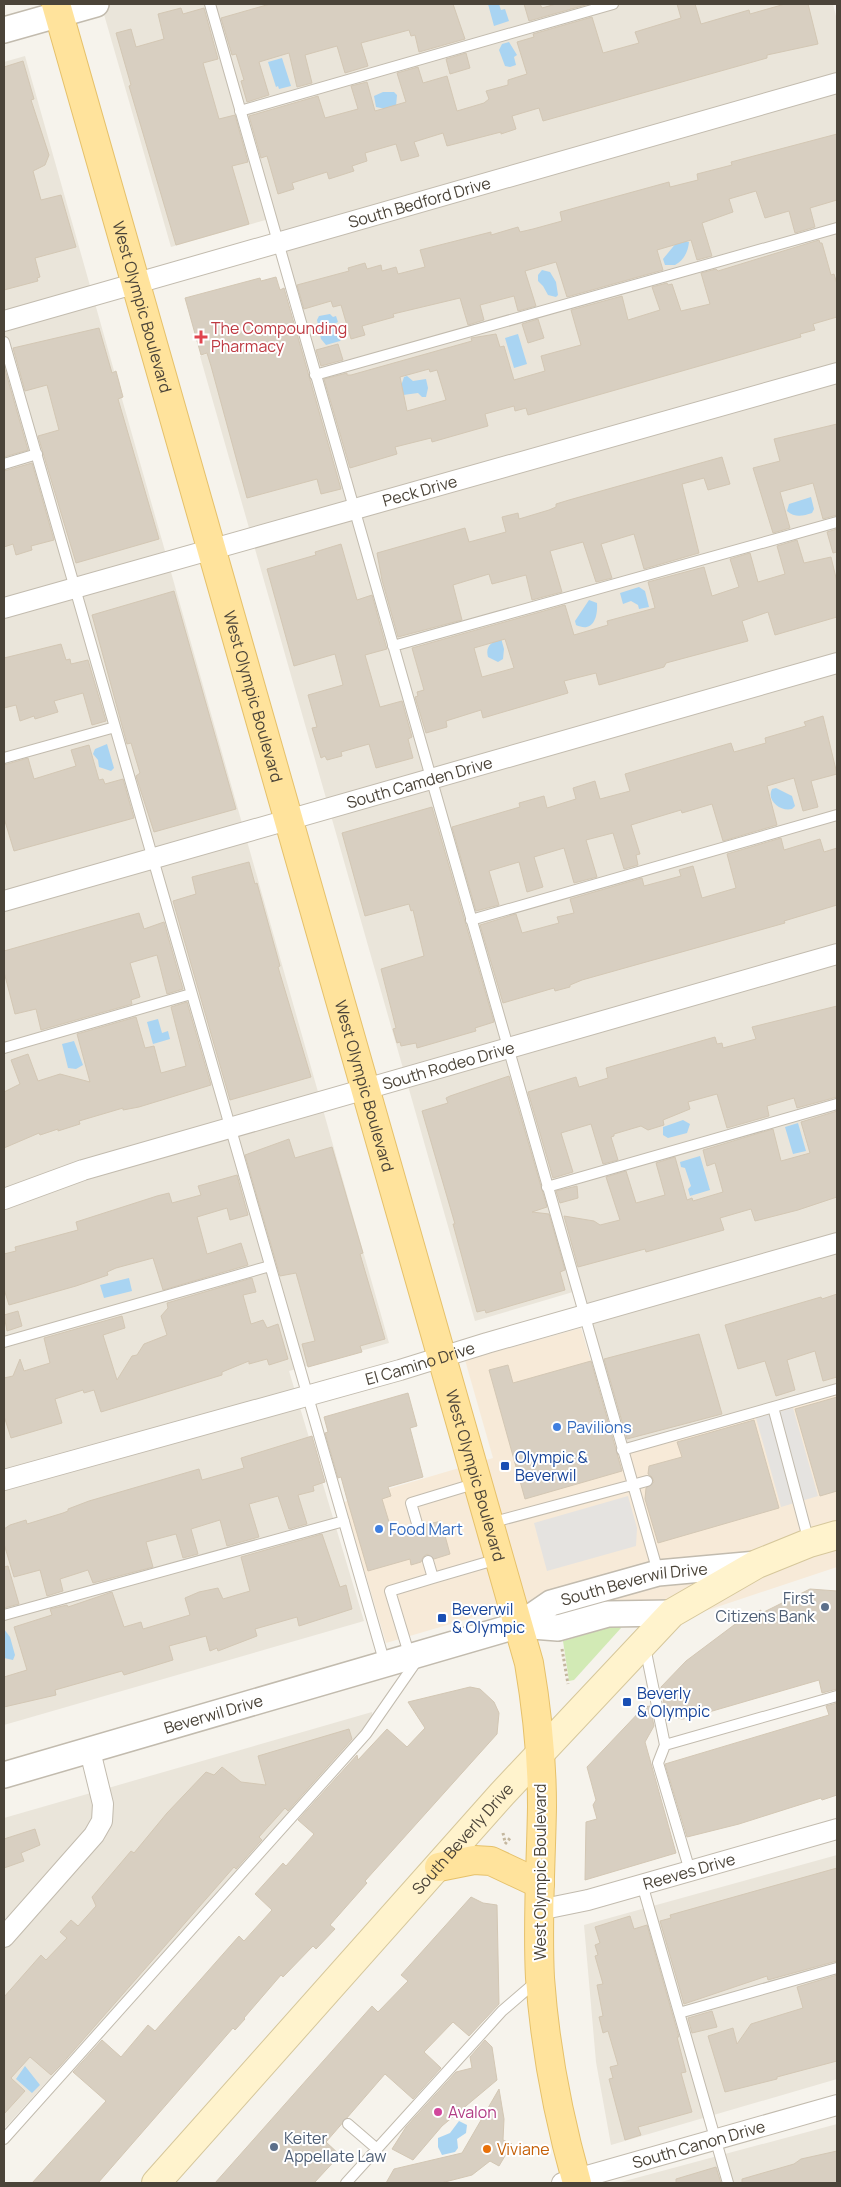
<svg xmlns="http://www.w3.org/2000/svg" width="841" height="2187" font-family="Manrope,sans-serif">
<rect width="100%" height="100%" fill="#f6f3ec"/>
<path fill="#eae5da" d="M101,4H833L837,20V1383L626,1445L583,1289L475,1321L200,356L306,323L276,217L171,247Z
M25,56L389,1343L289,1371L364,1621L4,1725V62Z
M372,1712L373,1721L4,2129V1818Z
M837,1855V2079L611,2145L596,2062L584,1925Z
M837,2124V2183L621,2182Z"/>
<path fill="#f7ead8" d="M581,1328L619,1455L837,1394V1567L702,1612L525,1602L386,1643L344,1502L493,1458L465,1360Z"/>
<path fill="#d2eab5" d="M618,1625L621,1628L574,1680L569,1681L563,1641Z"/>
<path fill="#e5e3e0" d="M793,1408L818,1496L781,1507L756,1418Z
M628,1496L637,1528L636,1546L547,1571L534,1523Z"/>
<path fill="#a9d4f2" d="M488,4H499L501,10L505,9L509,21L494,26Z
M509,42L517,55L514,57L516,65L510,67L505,66L499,50L502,44Z
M282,58L291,86L279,89L278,86L276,87L268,62Z
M383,92H394L397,95L396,106L386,109L376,107L374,96Z
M685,241L689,242C688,252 684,260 675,265H665L663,259L677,242Z
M542,270L550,272L556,282L558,295L556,297L548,295L543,286L538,281V275Z
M330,314L333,317L336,316L338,322L334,324L343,337L340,341L326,345L321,339L317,320L319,316Z
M518,334L527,364L514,368L505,338Z
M407,376L413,381L426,379L428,388L426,397H422L418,393L403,395L401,386L404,377Z
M811,497L814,509L812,513C803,516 795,518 787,511L789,504Z
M639,587L645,591L649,607L639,609L638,605L631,601L623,604L620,593Z
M589,600L597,603C598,617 593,633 576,625L575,621Z
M501,638L504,649L503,659L498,662L488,657C485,646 492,642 501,638Z
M107,744L114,768L111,771L99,767L98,760L93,754L95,749Z
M776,788L792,796L795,806L792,809C781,812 766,801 772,789Z
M158,1019L162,1033L168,1031L170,1039L153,1044L147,1022Z
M74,1041L83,1065L76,1069L68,1068L62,1044Z
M683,1120L690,1124L687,1133L668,1138L663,1135V1127Z
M798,1123L806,1151L793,1154L785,1127Z
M700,1156L710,1190L690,1196L688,1189L691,1186L685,1168L681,1167L680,1162Z
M129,1278L132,1291L104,1298L100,1285Z
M4,1629L10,1637L15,1655L13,1660L4,1658Z
M25,2066L40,2085L32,2093L16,2079Z
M459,2121L467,2125L466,2133L457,2139L458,2148L455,2152L442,2155L438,2147V2138L450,2133Z"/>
<path fill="#d8cfc1" stroke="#d3c7b4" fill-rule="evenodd" d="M270,4H453L465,39L419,52L415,35L411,36L409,30L361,43L368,66L345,73L337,46L305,55L312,83L297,87L289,53L259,62L269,95L247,102L241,81L244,80L236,54L232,55L221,18Z
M524,4H540L542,8L556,4H589L529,21Z
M677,4H695L701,24L749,10L750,14L785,4H808L818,44L767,55V58L543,121L539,108L512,116L516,129L501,134V132L447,146L443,133L414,142L419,156L401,161L396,144L365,153L367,161L352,166L354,171L329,179L327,172L292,183L294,189L278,194L267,156L261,158L249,116L318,96L325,118L358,109L351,86L367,82L375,111L406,102L397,73L418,67L423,83L447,76L457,111L484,103L489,99L486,91L508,85V80L527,74L517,42L534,37L533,34L592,17L603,53L639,43L635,32L681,18Z
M181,8L183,14L204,8L218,59L203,63L219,119L235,115L248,162L232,166L249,224L176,245L129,86L131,85L116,33L131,29L136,47L164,39L158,14Z
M466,53L470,68L450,74L446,59Z
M23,61L34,99L31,100L49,155L45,165L33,171L41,200L61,195L76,247L35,258L40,277L37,278L38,281L4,290V67Z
M837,134V200L810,208L815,227L795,233L789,211L765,218L756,191L729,199L733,212L702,223L712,256L697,260L691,240L657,250L663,270L567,297L556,262L525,271L536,306L518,311L514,296L480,305L484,320L468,325L460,298L393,314L394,317L362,326L365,335L351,339L341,305L333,307L331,301L304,309L297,285L349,271L348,268L365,263L367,269L381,265L382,271L396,267L398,274L425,267L420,250L491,232V235L518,227L520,232L533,229L562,221L560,212L669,182L670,187L698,180L697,174L732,165L731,162Z
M819,240L820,243H822L831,275L834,274L837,284V317L813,324L815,330L800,334L801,337L528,415L526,408L515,411L514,406L485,414L488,426L432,442L431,438L395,447L397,454L350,468L324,379L347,373V375H351L472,341L471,338L496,334L500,347L504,346L514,380L545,371L541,356L581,345L571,310L622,296L628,320L660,310L652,287L667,283L668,285L672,284L681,311L710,304L701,273L716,269L718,271ZM429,369L430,372L437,370L446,400L407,411L400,377Z
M276,277L280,290L284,288L341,489L321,494L317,479L247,498L211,366L207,353L201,355L185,298L260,278L261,281Z
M538,319L544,338L528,343L522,324Z
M99,328L112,373L116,371L123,397L118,399L159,539L76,563L38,436L59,430L47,385L25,391L13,348Z
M338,344L343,360L321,366L316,350Z
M4,366L28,450L4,457Z
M837,424V515L823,519L813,483L780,492L790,528L773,533L753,468L780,461L774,439Z
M722,457L730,484L708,490L704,478L682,484L699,553L644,569L634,534L601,544L612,578L596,582L583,542L550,551L562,592L532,600L526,575L492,584L489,574L453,585L462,620L398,637L382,580L377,553L465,528L469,542L506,532L502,517L518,513L519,519L549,510L556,507V504L569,500Z
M32,463L54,540L31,546L32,550L16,555L13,544L4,547V471Z
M837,529V552L833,553L827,532Z
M797,540L804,563L831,557L837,582V617L775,635L768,612L742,621L748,641L666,663L664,667L599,685L596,673L564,681L568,693L483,718L481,710L446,721L447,727L426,733L415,697L418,696L417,692L424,690L412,648L565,605L574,635L608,625L607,621L655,608L648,582L704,567L712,596L739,587L730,559L750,553L758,582L785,574L777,546ZM505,639L514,668L482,677L474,648Z
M341,544L357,600L372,595L386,646L387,649L365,655L380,707L402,701L412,737L408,739L413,758L376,768L369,744L341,752L342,756L327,760L325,756L321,758L312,728L317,727L308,695L343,685L335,654L294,666L267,569L316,555L315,552Z
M174,591L236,809L154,832L136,776L140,773L131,743L127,744L92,615Z
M61,644L66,660L70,659L71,664L88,660L106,721L92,725L83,693L54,701L58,712L35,719L34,716L20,721L16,705L4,708V658Z
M823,716L837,774L811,781L818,807L803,811L794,778L767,786L777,825L723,841L712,804L682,813L681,810L631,825L640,854L636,855L638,865L624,869L613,833L586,840L597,877L574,883L564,848L534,857L543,887L527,892L519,862L489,871L499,905L476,911L452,827L520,807L519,803L544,796L547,808L576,799L573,788L595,781L600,799L630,791L625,774L731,743L734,752L766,743L765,738L806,726L804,722Z
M89,745L99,780L103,779L105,784L123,779L134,818L14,851L4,818V765L28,758L34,779L76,766L71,750Z
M432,807L494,1022L475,1028L476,1031L417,1048L416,1043L401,1046L400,1042L397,1043L393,1029L396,1028L381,969L424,956L413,910L411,911L409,904L365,916L342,833Z
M781,838L784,850L820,839L824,852L837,848V905L784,921L785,923L582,980L570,985V987L555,991L554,988L503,1003L480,925L516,914L522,933L559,923L557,917L574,913L570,899L642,878L644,886L681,876L679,870L693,866L702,898L736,888L727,854Z
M249,862L255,884L257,883L280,966L278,967L311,1077L230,1100L173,901L196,894L192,877Z
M139,913L144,929L164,922L183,989L167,994L157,955L130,963L140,997L131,1000L132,1004L41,1030L36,1009L15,1014L4,972V951Z
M187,1002L211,1085L139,1107L123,1110V1108L79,1121L80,1124L58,1131V1129L40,1135L39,1133L4,1148V1092L20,1084L11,1060L28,1054L38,1081L60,1074L90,1082L77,1034L136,1017L145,1048L154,1046L161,1073L186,1066L171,1007Z
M837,1006V1097L797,1108L794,1098L767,1106L769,1116L727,1128L717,1094L688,1102L690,1109L663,1120L664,1125L648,1130L641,1126L614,1134V1136L611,1137L618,1160L603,1164L591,1124L561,1133L573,1172L553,1178L528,1092L576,1077L579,1087L608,1078L606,1068L715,1037L717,1044L722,1043L723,1048L756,1039L752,1027Z
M509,1076L547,1207L532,1212L549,1214L565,1270L560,1272L565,1290L486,1313L485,1310L477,1312L453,1224H455L422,1111L448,1103L446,1098L450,1096Z
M837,1111V1197L798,1210L755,1221L751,1209L720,1218L724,1230L646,1252L645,1249L578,1267L564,1216L594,1221L600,1225L620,1220L606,1177L626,1171L636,1203L665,1195L656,1163L675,1157L687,1200L692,1198L693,1201L723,1192L715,1163L707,1166L703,1150L773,1129L781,1161L810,1153L801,1122Z
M289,1139L295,1158L332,1147L363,1253L360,1254L385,1339L360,1346L362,1352L308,1367L302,1344L315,1341L296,1273L280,1276L245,1155Z
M237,1175L248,1215L230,1220L227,1208L197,1217L207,1254L241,1243L248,1265L163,1290L153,1258L116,1268L107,1272L108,1275L76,1286L9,1305L4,1289V1254L16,1251L15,1247L78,1230L76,1222L157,1196L169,1193L172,1203L201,1195L198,1186Z
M577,1186L578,1198L560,1203L556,1191Z
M252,1278L256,1292L243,1295L251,1324L263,1320L267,1328L278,1324L288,1359L269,1365L267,1359L249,1364V1361L222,1372V1375L101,1412L94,1390L84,1393L83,1390L55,1399L62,1423L11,1438L4,1416V1378L13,1376L20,1359L24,1371L50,1363L44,1338L122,1316L125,1328L103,1335L117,1380L132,1356L137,1355L144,1344L167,1335L161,1316L168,1308L167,1303Z
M837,1294V1377L823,1381L815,1351L787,1360L795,1390L776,1396L765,1361L738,1369L725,1325L821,1297L822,1299Z
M18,1311L22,1326L7,1331L4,1315Z
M699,1334L722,1414L627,1439L604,1359Z
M591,1361L622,1471L525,1499L489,1370L508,1365L513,1383Z
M408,1393L417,1426L410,1428L423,1477L388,1487L391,1496L382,1499L393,1535L412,1529L419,1534L423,1531L425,1525L441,1521L450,1554L434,1559L427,1554L423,1557L421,1562L411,1565L410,1559L368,1571L347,1499L341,1477L338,1478L325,1433L328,1432L324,1417Z
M837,1397V1491L820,1496L795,1409Z
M754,1420L779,1508L658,1543L645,1499L646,1488L654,1482L652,1477L648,1474L649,1466L682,1457L677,1442Z
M312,1436L325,1482L313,1486L314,1491L298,1495L307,1524L289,1529L278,1496L249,1504L259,1537L227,1546L220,1520L191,1529L198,1554L183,1558L176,1534L146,1542L153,1567L93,1583L88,1570L60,1579L63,1591L47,1596L40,1570L14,1577L4,1544V1529L10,1525L26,1520L27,1524L63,1513L68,1511V1509L89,1501L199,1469L202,1480L244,1468L241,1458Z
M322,1534L340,1587L346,1585L352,1609L299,1626L297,1617L255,1629L257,1636L218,1651L217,1648L210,1651L206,1636L169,1646L173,1660L124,1675L122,1671L55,1690L56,1695L4,1707V1677L27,1670L14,1627L52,1615L50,1609L67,1605L68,1607L112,1592L124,1627L141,1622L143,1629L190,1615L185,1598L199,1592L218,1588L223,1599L250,1591L241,1557Z
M8,1566L19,1604L4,1608V1567Z
M810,1589L837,1591V1689L822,1693L819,1680L709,1712L702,1708L695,1717L682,1719L666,1715L661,1687L686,1661L734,1625L761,1610L760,1614Z
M470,1687L480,1689L494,1702L499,1713L497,1734L365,1881L367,1883L330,1925L335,1929L316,1949L313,1946L283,1977L281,1975L244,2018L245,2019L235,2030L233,2028L98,2183H32L106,2101L73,2072L102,2040L121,2057L148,2025L155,2031L239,1936L244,1941L272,1910L255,1894L283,1863L286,1866L314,1834L298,1820L357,1755L358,1760L387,1729L407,1747L425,1728L408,1702Z
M837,1703V1795L822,1800L821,1798L739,1824L687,1837L665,1764L829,1715L826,1706Z
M650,1706L654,1726L645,1742L676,1853L585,1880L586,1822L597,1819L593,1805L596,1800L587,1767L644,1707Z
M349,1729L352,1739L288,1811L285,1808L259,1837L262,1840L260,1842L236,1869L234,1867L60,2066L51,2075L30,2057L11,2078L25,2091L4,2114V1997L41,1955L46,1960L67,1938L60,1932L71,1920L78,1926L96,1906L92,1897L131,1851L134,1853L167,1813L206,1772L214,1775L222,1767L241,1782L266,1785L258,1756Z
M35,1829L40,1845L21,1853L24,1861L4,1868V1839Z
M837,1868V1961L768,1980L767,1976L684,2004L660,1921L671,1918L670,1915Z
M471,1897L483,1903L497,1905L499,2004L469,2036L453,2022L424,2052L441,2068L413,2099L385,2074L326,2142L340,2155L314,2183H215L372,2006L378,2012L408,1981L401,1975Z
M630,1916L634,1929L647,1925L679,2037H677L686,2072L681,2073L692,2112L638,2127L641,2135L625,2140L609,2079L613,2078L610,2067L618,2065L608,2031L603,2033L599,2017L603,2016L597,1985L603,1984L595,1956L598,1955L595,1945L600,1943L595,1927Z
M837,1975V2061L777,2077V2079L725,2092L708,2036L733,2028L737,2044L751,2024L803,2008L797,1987Z
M712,2011L717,2027L692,2033L688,2018Z
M485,2040L492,2047L497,2080L442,2126L413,2160L392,2149L406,2127L456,2072L472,2068L470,2057Z
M499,2089L504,2119L503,2140L512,2144L499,2166L490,2161L472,2175L441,2183H386L394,2169L462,2153Z
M837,2151V2183H742V2179L794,2164L801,2159Z
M716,2167L721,2183H676V2179Z"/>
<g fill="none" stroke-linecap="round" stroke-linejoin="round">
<g stroke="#c2bbae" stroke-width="12">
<path id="service" d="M210,4L658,1572
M240,111L613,4
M4,342L385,1664
M315,375L837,228
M4,464L37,454
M393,646L837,522
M4,758L115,727
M471,920L837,815
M4,1048L191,994
M547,1187L837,1104
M4,1342L270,1266
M773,1407L809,1542
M622,1450L837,1389
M490,1523L647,1481
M418,1527L411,1503L477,1483
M428,1561L433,1578L498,1559
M4,1615L344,1521
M645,1647L665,1745L658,1763L690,1871
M410,1657L390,1591L433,1578
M665,1745L837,1696
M642,1884L728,2183
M679,2013L837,1968
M348,2124L377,2149
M4,2139L366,1734L418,1659
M346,2183L502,2011L538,1980"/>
</g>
<g stroke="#c2bbae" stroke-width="22">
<g id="minor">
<path id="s1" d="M4,321L837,83"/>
<path id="s2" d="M4,608L837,373"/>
<path id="s3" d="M4,901L837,663"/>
<path id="s4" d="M4,1199L83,1170L837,954"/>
<path id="s5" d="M4,1480L400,1370L487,1343L837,1243"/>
<path id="s6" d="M539,1910L588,1900L837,1829"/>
<path d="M4,1937L94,1835L102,1821L103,1804L90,1751"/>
<path id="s7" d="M562,2183L837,2105"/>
</g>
</g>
<g stroke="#c2bbae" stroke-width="28">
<g id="tertiary">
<path d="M4,30L96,4"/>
<path d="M519,1625L558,1628L608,1614L672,1613"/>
<path id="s8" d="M4,1775L519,1625L551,1603L658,1573L757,1564"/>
</g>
</g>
<g stroke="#d6c79b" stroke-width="30">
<g id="secondary">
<path id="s9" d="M156,2183L502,1794L672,1613L757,1564L809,1543L837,1535"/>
</g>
</g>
<g stroke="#e6c16a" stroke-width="30">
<g id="primary">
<path id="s10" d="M56,4L529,1663C537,1710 542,1759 542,1807C541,1864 537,1921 540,1978C545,2047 558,2116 577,2183"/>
<path d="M439,1867L474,1860L491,1861L540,1884"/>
</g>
</g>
<path stroke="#c4b79f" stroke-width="3" stroke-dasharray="2.5 2.5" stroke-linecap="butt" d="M562,1649L568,1684
M503,1833L505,1842
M505,1844L511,1837"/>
<use href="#service" stroke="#fff" stroke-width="10"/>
<use href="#minor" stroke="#fff" stroke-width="20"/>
<use href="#tertiary" stroke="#fff" stroke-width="25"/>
<use href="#secondary" stroke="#fff3cd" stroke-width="28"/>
<use href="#primary" stroke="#ffe39c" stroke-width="28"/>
</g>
<path fill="#e0444e" stroke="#fff" stroke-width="2" d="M198.5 329.5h5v5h5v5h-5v5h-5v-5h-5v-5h5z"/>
<g fill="#3f7fe0" stroke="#fff" stroke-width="2">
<circle cx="557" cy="1427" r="5"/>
<circle cx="379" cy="1529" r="5"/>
</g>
<g fill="#1a4fb4" stroke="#fff" stroke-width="2">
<rect x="500" y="1461" width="10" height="10" rx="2.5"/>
<rect x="437" y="1613" width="10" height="10" rx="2.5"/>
<rect x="622" y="1697" width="10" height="10" rx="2.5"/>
</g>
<g fill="#5c6f8a" stroke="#fff" stroke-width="2">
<circle cx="825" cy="1607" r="5"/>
<circle cx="274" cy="2147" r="5"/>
</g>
<circle fill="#d1479c" stroke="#fff" stroke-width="2" cx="438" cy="2112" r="5"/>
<circle fill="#e8710a" stroke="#fff" stroke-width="2" cx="487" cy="2149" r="5"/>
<g text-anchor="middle" stroke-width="4" stroke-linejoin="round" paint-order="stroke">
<g font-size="16" fill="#4b4439" stroke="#fff">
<text dy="6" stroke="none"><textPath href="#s1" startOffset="432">South Bedford Drive</textPath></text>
<text dy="6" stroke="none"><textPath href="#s10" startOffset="315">West Olympic Boulevard</textPath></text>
<text dy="6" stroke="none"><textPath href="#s2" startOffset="432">Peck Drive</textPath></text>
<text dy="6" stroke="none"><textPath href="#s10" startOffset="720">West Olympic Boulevard</textPath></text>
<text dy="6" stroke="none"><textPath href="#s3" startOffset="432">South Camden Drive</textPath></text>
<text dy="6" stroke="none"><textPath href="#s4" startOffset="464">South Rodeo Drive</textPath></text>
<text dy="6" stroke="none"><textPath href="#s10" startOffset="1125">West Olympic Boulevard</textPath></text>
<text dy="6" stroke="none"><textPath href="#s5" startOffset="432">El Camino Drive</textPath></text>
<text dy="6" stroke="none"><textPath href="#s10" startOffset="1530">West Olympic Boulevard</textPath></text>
<text dy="6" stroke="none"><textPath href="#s8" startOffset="661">South Beverwil Drive</textPath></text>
<text dy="6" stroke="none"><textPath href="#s8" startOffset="218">Beverwil Drive</textPath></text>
<text dy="6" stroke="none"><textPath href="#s9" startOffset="461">South Beverly Drive</textPath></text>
<text dy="6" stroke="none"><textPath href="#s6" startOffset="155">Reeves Drive</textPath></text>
<text transform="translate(540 1872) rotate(-90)" y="6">West Olympic Boulevard</text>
<text dy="6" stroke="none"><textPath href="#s7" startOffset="142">South Canon Drive</textPath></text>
</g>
<g font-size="16" fill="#be3a42" stroke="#fff" text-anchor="start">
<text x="211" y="334">The Compounding<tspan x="211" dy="18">Pharmacy</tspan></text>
</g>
<g font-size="16" fill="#366cbe" stroke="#fff" text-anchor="start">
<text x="567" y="1433">Pavilions</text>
<text x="389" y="1535">Food Mart</text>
</g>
<g font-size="16" fill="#164399" stroke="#fff" text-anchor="start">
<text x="515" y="1463">Olympic &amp;<tspan x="515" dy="18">Beverwil</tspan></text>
<text x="452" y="1615">Beverwil<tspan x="452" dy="18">&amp; Olympic</tspan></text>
<text x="637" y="1699">Beverly<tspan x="637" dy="18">&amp; Olympic</tspan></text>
</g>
<g font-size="16" fill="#4e5e75" stroke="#fff" text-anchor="end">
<text x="815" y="1604">First<tspan x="815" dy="18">Citizens Bank</tspan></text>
<text x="284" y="2144" text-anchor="start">Keiter<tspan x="284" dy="18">Appellate Law</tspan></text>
</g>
<g font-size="16" fill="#b23c85" stroke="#fff" text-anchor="start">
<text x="448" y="2118">Avalon</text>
</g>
<g font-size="16" fill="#c56008" stroke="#fff" text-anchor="start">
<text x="497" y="2155">Viviane</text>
</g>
</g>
<rect width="841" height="2187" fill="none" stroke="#4b4439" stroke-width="10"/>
</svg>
